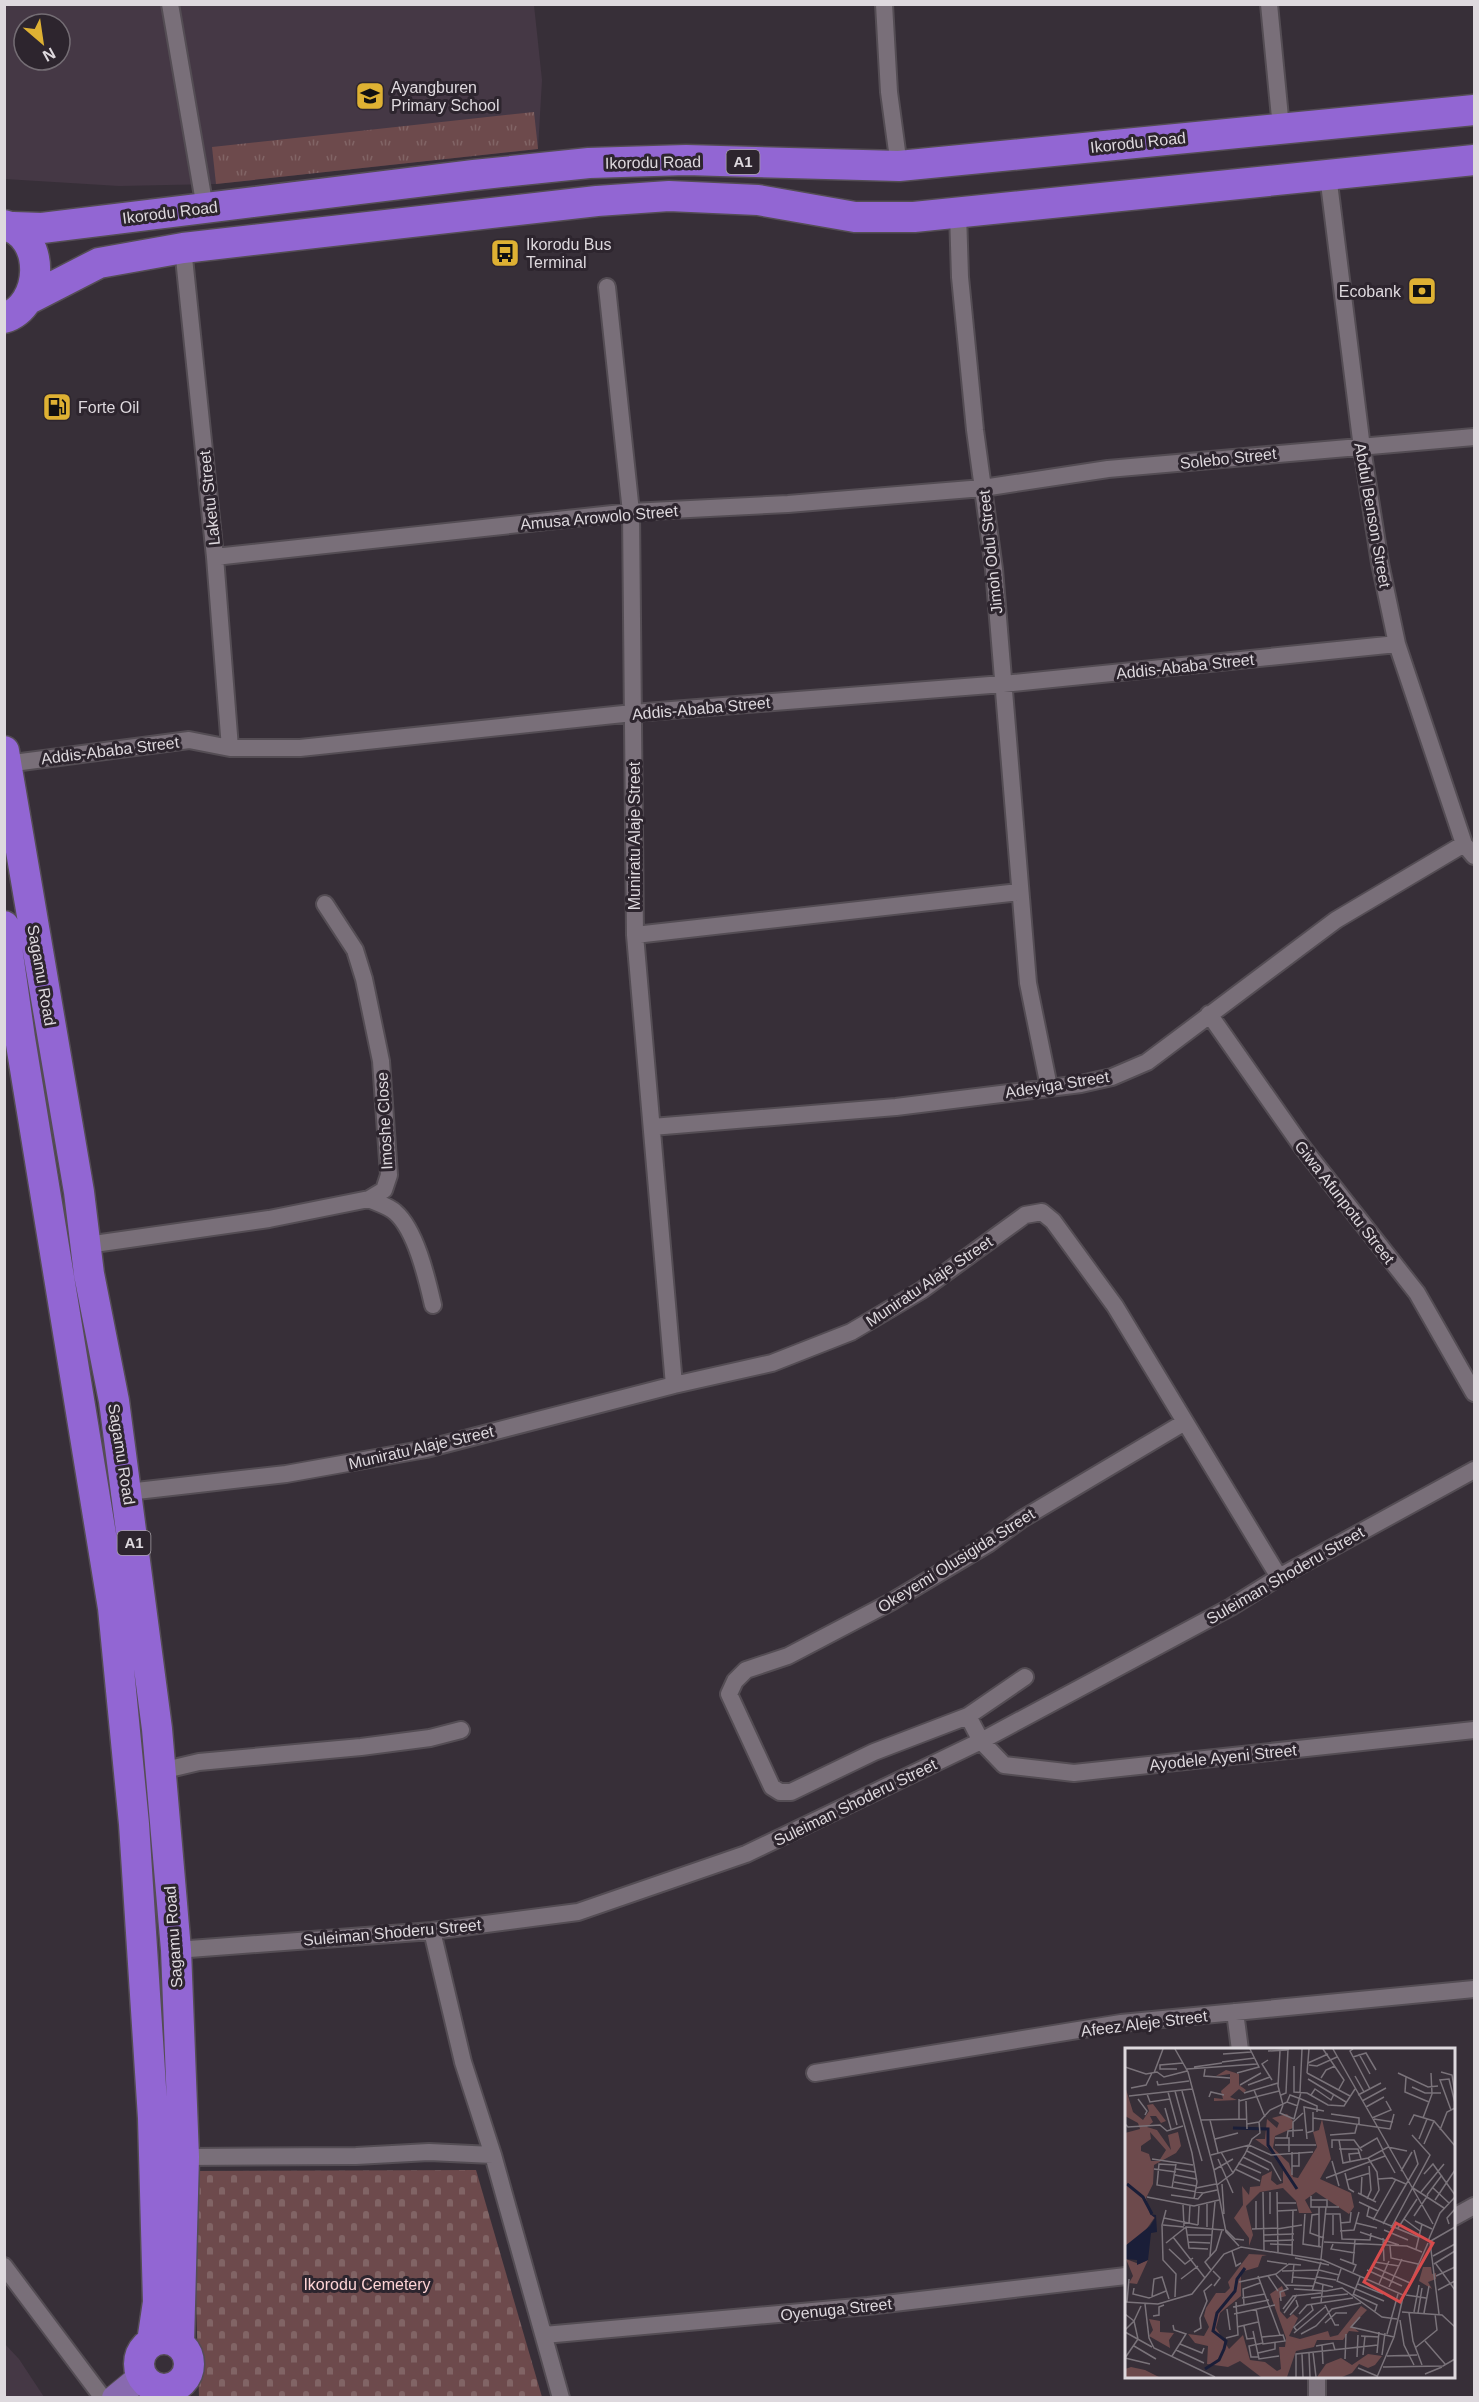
<svg xmlns="http://www.w3.org/2000/svg" width="1479" height="2402" font-family="Arial,sans-serif">
<defs>
<pattern id="grass-tufts" width="24" height="20" patternUnits="userSpaceOnUse" patternTransform="scale(1.5)"><rect width="24" height="20" fill="#6d4a4c"/><path d="M3 7l-1-3M5 7V3M7 7l1-3M15 17l-1-3M17 17v-4M19 17l1-3" fill="none" stroke="#816465"/></pattern>
<pattern id="cemetery-stones" width="16" height="16" patternUnits="userSpaceOnUse" patternTransform="scale(1.5)"><rect width="16" height="16" fill="#6d4a4c"/><path d="M2 7V4a2 2 0 0 1 4 0v3zM10 15v-3a2 2 0 0 1 4 0v3z" fill="#816465"/></pattern>
</defs>
<rect width="100%" height="100%" fill="#372f38"/>
<path fill="#453845" fill-rule="evenodd" d="M4,5H534L542,80L538,149L216,184L119,186L5,179ZM24,24H60V60H24Z
M4,2343L19,2359L44,2397H5Z"/>
<path fill="url(#grass-tufts)" d="M534,112L538,149L216,184L212,147Z"/>
<path fill="url(#cemetery-stones)" d="M476,2170L542,2397H199L192,2171Z"/>
<g fill="none" stroke-linecap="round" stroke-linejoin="round">
<g stroke="#544d54" stroke-width="20">
<path id="street" d="M170,4L205,208
M884,4L889,92L899,166
M1269,4L1281,128
M1328,175L1362,448L1380,563L1397,644L1464,844L1474,856
M958,213L960,277L975,430L994,569L1028,983L1049,1087
M183,248L215,557L230,748
M607,287L631,512L635,935L674,1385
M215,557L631,512L788,504L983,488L1108,469L1474,437
M6,764L189,740L230,748H300L633,713L1003,684L1397,644
M635,935L1019,892
M1209,1014L1303,1148L1417,1293L1474,1393
M652,1127L896,1107L1081,1084L1112,1077L1147,1062L1336,920L1464,844
M369,1199C377,1203 389,1206 395,1212C416,1230 427,1279 433,1305
M87,1245L269,1219L369,1199L384,1190L389,1175L381,1061L364,979L355,950L325,904
M1185,1422L1022,1519L988,1544L891,1602L788,1656L746,1670L735,1681L729,1694L772,1787L780,1792H791L874,1752L968,1716L981,1741L1004,1765L1074,1773L1474,1730
M119,1493L286,1474L426,1449L674,1385L772,1363L851,1332L922,1290L1025,1215L1042,1212L1053,1221L1115,1306L1279,1577
M968,1716L1025,1677
M161,1771L199,1762L361,1747L430,1738L461,1730
M432,1931L463,2062L493,2155L561,2398
M176,1950L432,1931L578,1912L746,1854L981,1741L1231,1607L1279,1577L1474,1470
M1235,2012L1240,2050
M815,2073L1121,2023L1474,1989
M184,2157L356,2156L429,2152L493,2155
M1454,2217L1474,2206
M4,2266L103,2398
M544,2335L868,2306L1126,2276
M1317,2398V2376"/>
</g>
<g stroke="#544d54" stroke-width="28">
<path id="primary" d="M115,2398L142,2376"/>
</g>
<g stroke="#544d54" stroke-width="33">
<path id="highway" d="M4,225C47,235 44,306 4,318
M13,227L42,228L474,175L589,163L686,160L899,166L1474,110
M27,300L99,263L183,248L597,201L669,196L758,200L855,217H914L1474,160
M4,751L79,1192L89,1274L114,1401L157,1729L176,1950L184,2157L179,2343
M4,926L20,1038L113,1608L134,1824L153,2118L158,2302L152,2342
M139 2364a25 25 0 1 1 50 0a25 25 0 1 1-50 0Z"/>
</g>
<use href="#street" stroke="#796f79" stroke-width="16"/>
<use href="#primary" stroke="#886aaf" stroke-width="26"/>
<use href="#highway" stroke="#9266d3" stroke-width="30"/>
</g>
<defs>
<g id="school-square" transform="scale(1.5)"><rect x="-9" y="-9" width="18" height="18" rx="4" fill="#deb133" stroke="#2d252e"/><path d="M0-5L7-2L0 1L-7-2ZM-4 1L0 2.5L4 1V4Q0 6-4 4Z" fill="#111"/></g>
<g id="bus-square" transform="scale(1.5)"><rect x="-9" y="-9" width="18" height="18" rx="4" fill="#deb133" stroke="#2d252e"/><path d="M-5-6H5V4H4V6H2V4H-2V6H-4V4H-5ZM-3.5-4V0h7V-4ZM-3.5 1.2v1.5H-2V1.2ZM2 1.2v1.5H3.5V1.2Z" fill="#111"/></g>
<g id="bank-square" transform="scale(1.5)"><rect x="-9" y="-9" width="18" height="18" rx="4" fill="#deb133" stroke="#2d252e"/><path d="M-6-4H6V4H-6ZM0-2.3a2.3 2.3 0 1 0 0 4.6a2.3 2.3 0 1 0 0-4.6Z" fill="#111"/></g>
<g id="fuel-square" transform="scale(1.5)"><rect x="-9" y="-9" width="18" height="18" rx="4" fill="#deb133" stroke="#2d252e"/><path d="M-5.5-6h7V0h2V4h1.3V-2.5L3-4.5l.8-.8L6-3V5H2.5V1h-1V6h-7ZM-4.2-4.7v3.2H.2V-4.7Z" fill="#111"/></g>
</defs>
<g fill-rule="evenodd">
<use href="#school-square" x="370" y="96"/>
<use href="#bus-square" x="505" y="253"/>
<use href="#bank-square" x="1422" y="291"/>
<use href="#fuel-square" x="57" y="407"/>
</g>
<g text-anchor="middle" stroke-width="6" stroke-linejoin="round" paint-order="stroke">
<g fill="#2d252e" stroke="#a9a3a9" stroke-width="1.5">
<rect x="726.5" y="150" width="33" height="24" rx="4.5"/>
<rect x="117.5" y="1531" width="33" height="24" rx="4.5"/>
</g>
<g font-size="15" font-weight="bold" fill="#ded9de">
<text x="743" y="167">A1</text>
<text x="134" y="1548">A1</text>
</g>
<g font-size="16" fill="#ded9de" stroke="#2d252e" text-anchor="start">
<text x="391" y="93">Ayangburen<tspan x="391" dy="18">Primary School</tspan></text>
<text x="526" y="250">Ikorodu Bus<tspan x="526" dy="18">Terminal</tspan></text>
<text x="1401" y="297" text-anchor="end">Ecobank</text>
<text x="78" y="413">Forte Oil</text>
</g>
<g font-size="16" fill="#ded9de" stroke="#2d252e">
<text transform="translate(1138 142) rotate(-6)" y="6">Ikorodu Road</text>
<text transform="translate(653 162) rotate(-1)" y="6">Ikorodu Road</text>
<text transform="translate(170 212) rotate(-7)" y="6">Ikorodu Road</text>
<text transform="translate(1228 458) rotate(-6)" y="6">Solebo Street</text>
<text transform="translate(209 498) rotate(-96)" y="6">Laketu Street</text>
<text transform="translate(1373 515) rotate(80)" y="6">Abdul Benson Street</text>
<text transform="translate(599 517) rotate(-5)" y="6">Amusa Arowolo Street</text>
<text transform="translate(990 552) rotate(-96)" y="6">Jimoh Odu Street</text>
<text transform="translate(1185 666) rotate(-6)" y="6">Addis-Ababa Street</text>
<text transform="translate(701 708) rotate(-5)" y="6">Addis-Ababa Street</text>
<text transform="translate(110 750) rotate(-7)" y="6">Addis-Ababa Street</text>
<text transform="translate(634 836) rotate(-90)" y="6">Muniratu Alaje Street</text>
<text transform="translate(42 975) rotate(80)" y="6">Sagamu Road</text>
<text transform="translate(1057 1084) rotate(-9)" y="6">Adeyiga Street</text>
<text transform="translate(384 1121) rotate(-93)" y="6">Imoshe Close</text>
<text transform="translate(1345 1202) rotate(52)" y="6">Giwa Afunpotu Street</text>
<text transform="translate(929 1281) rotate(-34)" y="6">Muniratu Alaje Street</text>
<text transform="translate(421 1447) rotate(-13)" y="6">Muniratu Alaje Street</text>
<text transform="translate(122 1454) rotate(81)" y="6">Sagamu Road</text>
<text transform="translate(956 1560) rotate(-32)" y="6">Okeyemi Olusigida Street</text>
<text transform="translate(1285 1575) rotate(-30)" y="6">Suleiman Shoderu Street</text>
<text transform="translate(1223 1757) rotate(-6)" y="6">Ayodele Ayeni Street</text>
<text transform="translate(855 1802) rotate(-26)" y="6">Suleiman Shoderu Street</text>
<text transform="translate(392 1932) rotate(-5)" y="6">Suleiman Shoderu Street</text>
<text transform="translate(173 1937) rotate(-94)" y="6">Sagamu Road</text>
<text transform="translate(1144 2023) rotate(-7)" y="6">Afeez Aleje Street</text>
<text transform="translate(836 2309) rotate(-6)" y="6">Oyenuga Street</text>
</g>
<g font-size="16" fill="#fed4d6" stroke="#2d252e">
<text x="367" y="2290">Ikorodu Cemetery</text>
</g>
</g>
<g transform="translate(1125 2048)">
<rect width="330" height="330" fill="#372f38"/>
<path d="M101,22L114,26V37L121,42L119,45L114,41L105,49L112,52L89,53V50L98,51L96,43L105,35V26L91,28ZM298,219H306L307,226L311,225V231L303,234L307,241L294,233ZM24,271L35,273V284L49,285L44,292L45,300L24,288L28,282Z" fill="#6d4a4c"/>
<path d="M162,66L168,73V80L150,88L148,100L164,115L168,129L173,130L192,99L188,84L194,82L197,71L206,111L195,131L226,145L229,159L224,166L191,144L180,152L187,165H174L171,153L158,140V122L144,101L130,91H140L142,71L152,80L154,75L147,70ZM124,206L142,207L137,208L133,219L116,224V248L95,265L91,280L104,301L118,287L125,312L140,314L152,323L156,321L154,299H160L161,290L145,246L157,238L161,248L154,250L155,263L162,271L168,266L173,270L164,288L175,291L203,283L205,289L213,287L236,258L242,262L227,278L234,284L224,283L218,292H192L189,299L171,303L162,329H136L115,313L103,319L82,316L83,298L70,295L63,286L79,288L84,279L79,268L81,260L91,245H100L105,240L103,234ZM243,306L257,308L250,317L243,320L234,316L227,325L217,329H192L201,316L216,310L227,317Z" fill="#6d4a4c"/>
<path d="M0,38L8,64L18,72L24,63L22,57L28,56L41,73L36,75L31,68H25L28,74L22,79L32,82L46,102L43,87L53,84L56,98L51,105L29,117L28,136L21,150L25,166L30,169L18,186L0,198V85L15,81L13,75L0,68ZM25,84L41,102L34,113H26L24,106L16,103V98L26,91ZM147,123L146,132L152,137L161,134L158,140L135,144L121,158L128,187L124,198V190L109,170L118,157L117,138L124,147L125,139L135,138L137,128ZM1,211L14,216L23,212L12,236L4,235L8,228ZM6,319L20,322L34,329H0V321Z" fill="#6d4a4c" fill-rule="evenodd"/>
<path d="M25,166L31,167L32,184L26,185L23,212L12,217V212L0,211V198L25,178L30,170Z" fill="#1a1e38"/>
<path fill="none" stroke="#1a1e38" stroke-width="3" d="M108,80L143,81V97L172,141M2,136L18,149L27,166M80,321L94,312L99,301L101,293L88,283L92,265L110,243L112,231L120,220"/>
<path fill="none" stroke="#7a737a" stroke-width="1.5" d="M50,1L63,24L89,122L101,184L114,198M198,1L219,32L214,41M208,1L308,176M228,1L225,3L245,41M143,3L162,2M155,3L153,38L158,57M98,6L126,4M234,6L245,26M228,9L241,5L251,22M143,12L137,16L147,32M97,14L130,10M183,15L203,6M184,17L192,18L212,9M169,18V44L182,45L203,57L219,58L230,41M0,19L21,26L32,24L39,29L62,23M69,19L97,15M52,21H35V17L58,15M62,21L132,16M80,21L79,28L105,30M316,24L327,27L330,46M29,25L38,1M112,25L134,19L125,1M182,25L225,48M182,25L184,1M273,25L303,39L313,38M230,28L239,44M281,29L280,44L304,54M196,30L201,22L210,18M183,31L221,54M32,33L33,37L64,33M115,37L136,25M123,37L145,29M287,39L300,45H316M6,40L21,37L27,25M129,42L140,69M50,43L67,105L72,134L69,151M57,43L77,113M43,44L52,77M175,44L177,1M119,45L153,35M22,46L25,54L45,51M156,47L161,45L163,1M186,47L190,41L206,52L209,46M233,47L256,35M4,48L67,41M84,49L86,44L99,47M13,51L22,63L20,67M176,51L192,58V64M114,53L154,43M121,53L122,81M237,53L261,40M162,54L165,47L176,51M158,57L155,65L169,71M241,59L259,49M40,60L46,81M326,62L315,32L324,31L330,55M206,66L234,70V77M188,70L265,81L269,66M247,70L266,62L261,53M298,70L307,46L306,25M114,71V51M169,71L176,44M249,71L268,74M76,72L121,71M85,72L93,105M0,76L3,79L35,77L42,83L58,78M122,76L134,74L145,62L162,54L173,58M284,77L289,67L309,73L330,98M315,82L322,64L330,60M181,85L188,83V64M205,87L230,85L232,77M168,89V74L178,65M150,90H164V104M162,90L163,83L178,82M90,91L113,85M182,91L179,59L199,63M294,91L302,71M214,92L218,115L243,110L263,99L282,103M299,96L309,73M150,97H191M207,100V92H229L237,103M235,100L252,90L258,102M214,101H233L236,111M257,102L270,125M122,103L146,115L156,133M96,104L108,125M167,104V127M86,107L124,97L146,107L188,104M118,109L144,122M243,110L252,124L254,142L248,153M27,111L68,117M93,111L108,145M207,113L214,138M225,113L224,106L235,105M113,115L136,125M51,117L34,116L32,137L78,145L92,142M167,118H174V104M29,121L51,124M51,121L70,124M110,121L135,133M89,122L108,111M276,123L287,104M220,125L224,141L229,144M299,126L308,116L330,147M50,127L71,131M201,130L260,108M253,131L267,130L281,136M222,132L245,125M49,134L71,138M97,136L99,166M92,137L108,125L120,106L127,91L135,85L134,74M307,139L324,155M47,140L51,116M71,140L91,136M288,140L319,160M138,144L139,202M145,144V166M152,144L153,204M296,144L319,116M233,145L251,154M46,147L73,151L78,145M236,147L237,127M302,147L317,127M186,148V159H214M22,149L69,158L94,152M242,151L246,142L244,118M186,152H202V159M310,152L330,122M131,153V181M234,154L253,163M152,155H171M58,157L59,178M194,159V198M244,159L242,168L293,189M41,162L37,177L38,212L51,226L50,249M152,163L172,162M180,166L178,196L196,199M194,166L187,167L185,185L199,190M201,166H215L217,191L245,192L246,185M208,167V187M289,168L303,147M39,170L73,177M279,171L295,183M248,172L271,131M290,173L307,181M64,175L65,157M215,175L225,174L226,164M231,175L252,180M258,176L293,116L289,102M324,176L322,170L330,161M38,177L59,179M73,177L74,158M61,179L64,200L83,201M82,179V154M266,180L305,107L287,87M273,180L292,151M127,181L152,180M152,181L177,177M101,182L110,191L119,192M259,182L283,192M215,183L229,182L234,164M235,184L274,197M62,187H87M139,187L169,186M48,189L80,230M258,190L259,213M139,193L169,192M303,193L315,165L330,149M63,194L85,195M199,194L282,198L297,204M304,194L330,179M305,194L314,266M41,195L61,179L99,182M145,196L168,197M208,196L206,201L230,205M265,198L266,210L293,216M44,201L60,216L68,210M291,201L297,176M107,203L111,218L116,215M167,207L168,162M85,208L90,154M308,208L330,196M170,210L204,217M196,211L201,159M215,211L231,217L228,224M142,213L162,216M250,214L274,218M228,216L230,192M309,216L330,203M311,216L330,242M249,219L285,235M216,221L212,233L259,253M86,222L80,214L91,202L97,182M242,222L277,238M88,223L95,230L89,238M157,223L194,222L214,227M151,227L160,237L188,238M133,228L155,287M143,228L153,243M311,228L330,219M167,229L190,231M192,229L211,232M56,231L73,218M114,234L151,226L164,216L176,217M189,234L208,239M167,235L169,216M233,236L258,246M254,236L264,213M264,239L277,211M9,240L8,246L24,250L41,243M169,241L201,243L217,240L257,269L272,271M313,242L330,233M187,243L196,214M228,246L252,257L250,263M228,247L235,229M280,247L303,195M281,247L301,250M27,249L29,231L37,229L44,251M117,250L140,246M186,250L223,246M156,253L155,244L163,241L160,237M0,254L33,256L67,246L99,206L116,199L198,212L278,247M2,254L4,231M196,255L198,236M20,256L24,290L29,300L90,329M119,257L118,241L135,235M200,257L210,277H214M108,259L144,252M102,261L105,282M131,261L138,296L160,293L158,287L137,289M158,261L168,248L196,245M277,264L317,267L330,279M289,264L294,237M159,265L172,247M284,265L288,293L297,317M293,265L297,240M299,265L304,238M0,266L9,273L0,282M109,266L150,257M174,266L182,257L228,250M165,267L173,258L171,252M28,268L34,267V259L39,257M235,269L226,279L269,289M275,272L279,297L289,317M200,275L211,265H222M119,278L122,291L130,290M112,279L133,274M128,283L134,311L154,308M172,283L169,279L188,262L186,256M0,284L27,299M69,284L76,280L75,270L82,253L79,243L87,236M169,285L200,259M176,286L191,278L207,261L236,255M262,286L273,246M236,288L254,289M101,290L113,287L111,254M300,293L320,316M55,296L77,305L79,300M197,297L198,316M9,298L31,311M191,298L208,295L210,302M290,300L312,282L310,266M51,302L79,315M188,304L191,329M133,305L150,301V295M184,305L185,329M252,305L254,284M177,306L178,329M238,307L240,288M257,307L260,285M47,308L61,286L49,282L48,277M262,308L292,307M133,309H126L124,298L138,295M232,309L233,287M0,310L13,291L9,273L16,258M0,310L25,316M220,311L221,286M258,319L318,318L330,311M233,320L252,328M300,326L317,319M171,329V306L253,297M252,329L269,289L278,249"/>
<path fill="#d84b4c" fill-opacity="0.15" stroke="#d84b4c" stroke-width="3" d="M271,175L308,195L275,254L239,234Z"/>
<rect width="330" height="330" fill="none" stroke="#ded9de" stroke-width="3"/>
</g>
<rect width="1479" height="2402" fill="none" stroke="#ded9de" stroke-width="12"/>
<g transform="translate(42 42) rotate(151)"><circle r="28" fill="#2d252e" stroke="#746d74" stroke-width="1.5"/>
<path d="M0-4.5L10 22L0 15L-10 22Z" fill="#deb133"/>
<text y="-9" font-size="16" font-weight="bold" text-anchor="middle" fill="#ded9de">N</text>
</g>
</svg>
